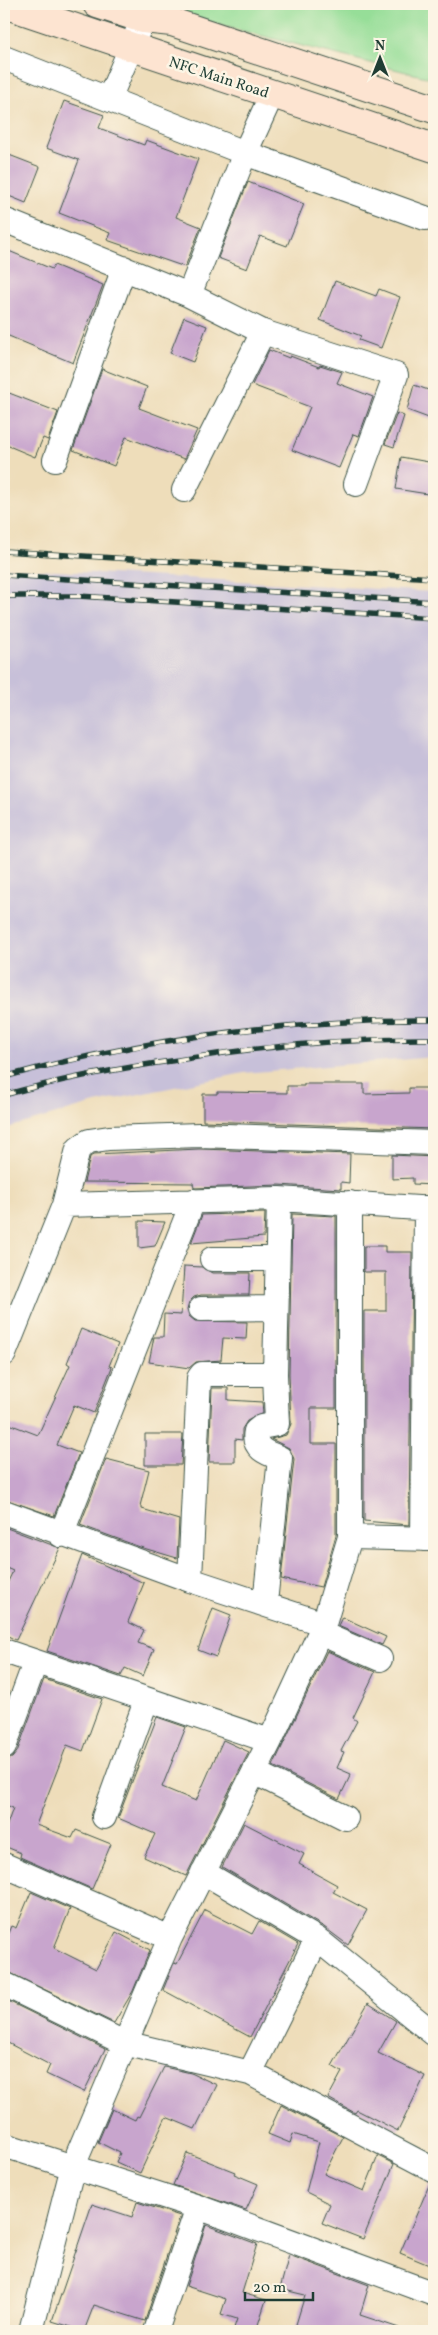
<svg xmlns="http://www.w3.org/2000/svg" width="438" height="2335" font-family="Vollkorn,serif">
<rect width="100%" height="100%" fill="#fcf5e5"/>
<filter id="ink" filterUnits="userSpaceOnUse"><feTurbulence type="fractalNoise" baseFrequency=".02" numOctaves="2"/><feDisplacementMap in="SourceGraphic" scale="10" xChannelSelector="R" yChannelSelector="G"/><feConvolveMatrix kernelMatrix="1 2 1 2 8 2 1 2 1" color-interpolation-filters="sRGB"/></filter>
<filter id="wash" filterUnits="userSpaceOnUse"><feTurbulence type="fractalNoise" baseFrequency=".0096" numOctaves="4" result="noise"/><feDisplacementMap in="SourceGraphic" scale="20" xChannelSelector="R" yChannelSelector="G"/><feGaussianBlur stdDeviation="1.12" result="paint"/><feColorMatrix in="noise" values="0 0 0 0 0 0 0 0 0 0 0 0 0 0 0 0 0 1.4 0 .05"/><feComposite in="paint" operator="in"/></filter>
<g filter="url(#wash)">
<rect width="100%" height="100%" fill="#eeddba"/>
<path fill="#c7c0d9" d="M4,568L434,592V1057L244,1073L95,1103L4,1129Z"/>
<path fill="#96de98" stroke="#5a8e66" d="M177,4H434V79L175,14Z"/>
<g id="blocks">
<path fill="#c8a5cd" d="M64,101L104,115L99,128L144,145L146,140L198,159L176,217L201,227L185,267L107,240L110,233L59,213L79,160L46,148Z
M4,153L40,167L26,203L4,194Z
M248,182L304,204L287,246L260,236L247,269L218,258Z
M4,249L52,269L54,265L103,285L73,363L4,334Z
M335,281L376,296L379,289L400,297L381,348L359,340L361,336L320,320Z
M184,317L207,326L193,362L170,353Z
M269,350L289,358L290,356L319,367L320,365L342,372L337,383L373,397L359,436L353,434L339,468L292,450L310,407L252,385Z
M102,369L147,387L139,408L197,430L184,459L126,437L114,466L73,450Z
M414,385L434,392V420L407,410Z
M4,391L58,412L48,440L43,438L35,457L4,444Z
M397,413L404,416L394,447L385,444Z
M401,457L434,463V495L396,489Z
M304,1084H364V1094L409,1093V1088H434V1129L203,1121V1094H217V1092L287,1093V1086H304Z
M199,1149L350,1154L349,1183L341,1182V1189L279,1185L194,1188L193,1183L84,1182L90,1157L94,1154Z
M392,1155L434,1157V1185L413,1184V1178L392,1179Z
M265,1213L264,1237L191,1243L202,1215Z
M292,1214L336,1216V1408H311V1444H336V1535L321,1587L281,1579L294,1459L289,1448L271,1439L286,1435L291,1424L289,1374Z
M139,1221L165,1222L155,1246L139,1248Z
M364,1246H385V1252H412L409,1525L364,1521V1311H386V1272H364Z
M184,1266L202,1267L212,1273H250L249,1295H201L194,1297L189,1302L187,1309L189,1316L195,1321L247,1322L246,1339L223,1338L221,1360L196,1362L189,1368L149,1362L154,1337H163L164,1314L181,1315Z
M81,1329L118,1344L109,1366L112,1367L94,1413L74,1405L57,1445L79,1453L54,1516L4,1499V1422L38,1435L70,1365L67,1363Z
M212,1388H228V1400L262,1402L263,1413L247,1421L242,1429V1440L235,1439V1462H209Z
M145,1434H183L181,1465H145Z
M106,1459L149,1470L140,1506H142V1509L179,1520L177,1558L140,1547L80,1525Z
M4,1527L60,1548L16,1640L4,1634V1590L13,1571L4,1567Z
M82,1555L144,1583L128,1622L144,1630L138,1643L154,1649L143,1676L125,1668L121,1676L47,1651Z
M213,1608L231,1615L216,1657L198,1650Z
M342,1617L386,1637L382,1645L338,1626Z
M327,1651L375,1672L353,1718L357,1721L341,1751L344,1752L337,1768L351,1774L339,1799L273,1766Z
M44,1679L102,1699L83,1751L67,1745L36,1825L72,1838L76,1830L111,1844L92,1889L20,1857L21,1853L4,1846V1833L13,1808L4,1804V1760L12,1758L17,1752Z
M157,1717L186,1727L162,1787L196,1801L223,1740L249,1752L186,1876L144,1857L155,1834L118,1818Z
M244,1823L304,1854L299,1864L337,1885L333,1892L367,1910L348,1945L324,1927L222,1867Z
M31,1892L70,1909L54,1948L96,1969L116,1932L150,1950L133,1991L114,2023L4,1970V1943L11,1926L16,1928Z
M205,1910L252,1934L259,1921L298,1944L250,2037L163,1990L174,1963L177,1964Z
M4,1999L105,2049L84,2092L46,2074L50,2065L4,2041Z
M368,2003L396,2021L378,2053L425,2076L398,2131L357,2110L355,2113L328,2098L342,2072L332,2066Z
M164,2067L191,2073L217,2085L195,2129L166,2117L140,2173L116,2162L120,2153L98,2142L112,2109L135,2120L137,2116L139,2117Z
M281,2105L343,2137L324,2174L364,2191L378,2156L394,2164L363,2239L322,2223L330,2204L306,2192L319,2142L293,2134L290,2143L268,2134Z
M187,2153L235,2172L234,2174L258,2184L246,2210L173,2185Z
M430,2183L434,2184V2267L400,2253Z
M137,2202L180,2216L145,2321L94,2305L84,2331L52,2321L92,2204L132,2217Z
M206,2225L257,2244L242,2293L266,2300L256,2331H233L237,2319L221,2314L226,2299L186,2286Z
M289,2255L369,2285L360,2315L399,2328V2331H294L305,2295L280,2289Z"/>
</g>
</g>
<g filter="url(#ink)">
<use href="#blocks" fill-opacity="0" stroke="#3e5548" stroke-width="1"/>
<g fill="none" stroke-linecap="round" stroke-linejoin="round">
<g stroke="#3e5548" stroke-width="26">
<path id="street" d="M4,58L245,153L425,218
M109,99L143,19
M4,220L189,295L263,332L396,375L356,484
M189,295L245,153L272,94
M55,460L124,268
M184,490L263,332
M64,1205L78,1149L89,1141L109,1138L199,1135L434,1143
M212,1259H277
M201,1309L276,1308
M4,1354L64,1205L279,1199L434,1209
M4,1512L190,1580L324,1624
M61,1535L193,1201
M350,1537L434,1539
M423,1539L426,1208
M190,1580L199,1378L202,1374H275
M265,1603L280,1458C266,1453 252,1448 256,1431L261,1427L277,1424L275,1374L279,1199
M320,1633L380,1659
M4,1651L270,1741
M4,1747L35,1663
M254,1772L346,1818
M104,1817L146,1701
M4,1865L170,1938
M203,1872L317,1939
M4,1984L124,2043L250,2073L434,2170
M250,2073L317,1939L434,2034
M4,2145L198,2207L434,2294
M31,2331L73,2166L170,1938L270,1741L324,1624L350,1537V1203
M156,2331L198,2207"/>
</g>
<g stroke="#3e5548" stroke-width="30">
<path id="secondary" d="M4,4L434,148
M97,4L143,19L172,22L434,109"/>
</g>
<use href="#street" stroke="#fff" stroke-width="24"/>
<use href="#secondary" stroke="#fde4d1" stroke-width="28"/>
<g stroke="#1f3d34" stroke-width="5.5">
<path id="rail" d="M4,551L434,578
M4,575L434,602
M4,596H78L434,618
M4,1077C143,1039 290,1019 434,1020
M4,1095C61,1079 120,1068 178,1060C263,1046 348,1038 434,1039"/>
</g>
<use href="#rail" stroke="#fcf5e5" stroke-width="4" stroke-dasharray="11" stroke-linecap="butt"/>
</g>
</g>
<g text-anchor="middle" stroke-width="5" stroke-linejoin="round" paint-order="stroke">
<g font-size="15" fill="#1f3d34" stroke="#fcf5e5">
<text transform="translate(219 77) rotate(18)" y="5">NFC Main Road</text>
</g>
</g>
<rect width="438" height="2335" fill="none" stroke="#fcf5e5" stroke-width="20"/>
<g transform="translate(380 58)" stroke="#fcf5e5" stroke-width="4" paint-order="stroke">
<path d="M0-4L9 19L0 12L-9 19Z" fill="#1f3d34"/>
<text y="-8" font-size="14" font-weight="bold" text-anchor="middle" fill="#1f3d34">N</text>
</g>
<path d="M245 2292v8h68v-8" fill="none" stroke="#1f3d34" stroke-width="2.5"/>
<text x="253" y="2292" font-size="15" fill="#1f3d34" stroke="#fcf5e5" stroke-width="4" paint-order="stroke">20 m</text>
</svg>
